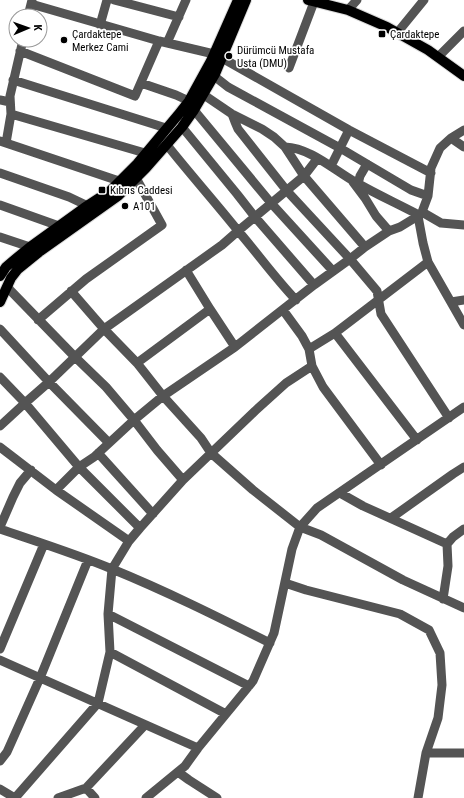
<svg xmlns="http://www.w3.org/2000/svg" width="464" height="798" font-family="'Roboto Condensed',sans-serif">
<rect width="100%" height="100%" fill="#fff"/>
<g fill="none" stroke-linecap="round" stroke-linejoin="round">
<g stroke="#dbdbdb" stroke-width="12">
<path id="major" d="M308,0L348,10L387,27L428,50L464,76
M0,276L6,267L13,261L30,247L84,208L110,191L137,164L178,115L189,101L211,61L238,0
M0,302L11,278L18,269L39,252L118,196L146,168L182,127L194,110L215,74L246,0"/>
</g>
<path stroke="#545454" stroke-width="9" d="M114,0L179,17
M31,4L159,41L214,54L222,58L349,130L431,173
M348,10L357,0
M28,16L32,0
M100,25L107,0
M397,33L424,0
M167,43L186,0
M20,51L135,96L159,41
M438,57L464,31
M289,68L314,2
M214,76L228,87L340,148L411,190L428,196
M13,80L166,128
M141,83L176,95L189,101
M204,95L232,114L262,129L274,137L285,147L304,176L365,247
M0,100L10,102
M194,110L271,203L333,271
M11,114L145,153L151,157
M232,114L235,122L238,129L287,191L350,259L377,291L381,314L449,418
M182,127L237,194L255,217L314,285
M451,138L464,147
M0,141L125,183
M6,143L11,114L10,96L23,40
M167,145C190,174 215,202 239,232C258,254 275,278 296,300
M285,147C311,148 335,171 357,183C376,194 396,203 415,213L418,216L423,243L428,262L464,325
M331,166L349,130
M0,173L69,197L88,206
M353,182L365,198L376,216L389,231
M358,184L360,176L367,164
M0,205L59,226
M422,212L441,223L464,225
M0,237L30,247
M186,270L210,309
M7,287L75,357L106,387L134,420L157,450L183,480
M71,291L104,329L137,363L163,396L201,438L211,453L253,490L300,527L321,535L403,580L464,608
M451,302L464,300
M283,310L302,336L309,349L312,366L323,387L381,465
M38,320L86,279L162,225L136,178
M0,329L49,382L109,443
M335,333L428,262
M309,349L335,333L417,440
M137,363L210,309L235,347
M0,377L25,403L79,467L140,528L129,541L56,490L0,447
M0,426L25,403L49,382L104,329L222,245L238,231L304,176L317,159
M98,453L153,514
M56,490L79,467L94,457L134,420L163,396L235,347L314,285L350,259L365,247L389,231L400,227L418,216L422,212L428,196L431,168L440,148L451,138L464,130
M340,493L363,506L447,544
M391,518L453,474L464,467
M0,527L13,497L20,483L31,470
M140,528L183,480L255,411L286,383L312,366
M0,529C38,542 76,554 112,569C166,591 218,617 270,643
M285,583L306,590L400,614L429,630L440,653L442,685L438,718L426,753L418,798
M443,599L448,566L447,544L453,537L464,529
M108,614L249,686
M0,649L44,544
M110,652L226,714
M0,660L198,748
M426,753H464
M0,761L7,752L40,678L88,560
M178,772L189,780L217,798
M86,788L95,798
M0,789L15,798
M15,798L98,703L110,652L108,614L112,569L129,541
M58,798L86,788L145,725
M146,798L185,766L198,748L253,681L274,633L292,549L300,527L317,508L464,407"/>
<use href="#major" stroke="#000" stroke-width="10"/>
</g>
<g fill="#000" stroke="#fff" stroke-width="1.5">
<rect x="378" y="30" width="8" height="8" rx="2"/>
<circle cx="64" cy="40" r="4"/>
<circle cx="229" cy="56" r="4"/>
<rect x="98" y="186" width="8" height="8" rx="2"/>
<circle cx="125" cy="206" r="4"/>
</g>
<g text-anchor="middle" stroke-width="3.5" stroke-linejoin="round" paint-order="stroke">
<g font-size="11" fill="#000" stroke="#fff" text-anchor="start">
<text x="72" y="38">Çardaktepe<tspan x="72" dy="13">Merkez Cami</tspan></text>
<text x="390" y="38">Çardaktepe</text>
<text x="237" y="54">Dürümcü Mustafa<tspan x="237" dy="13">Usta (DMU)</tspan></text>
<text x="110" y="194">Kıbrıs Caddesi</text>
<text x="133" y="210">A101</text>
</g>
</g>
<g transform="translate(28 28) rotate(88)"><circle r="19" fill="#ffffff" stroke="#999999"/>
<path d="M0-3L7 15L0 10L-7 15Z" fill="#000000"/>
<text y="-6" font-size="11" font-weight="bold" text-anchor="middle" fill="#000000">K</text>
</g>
</svg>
